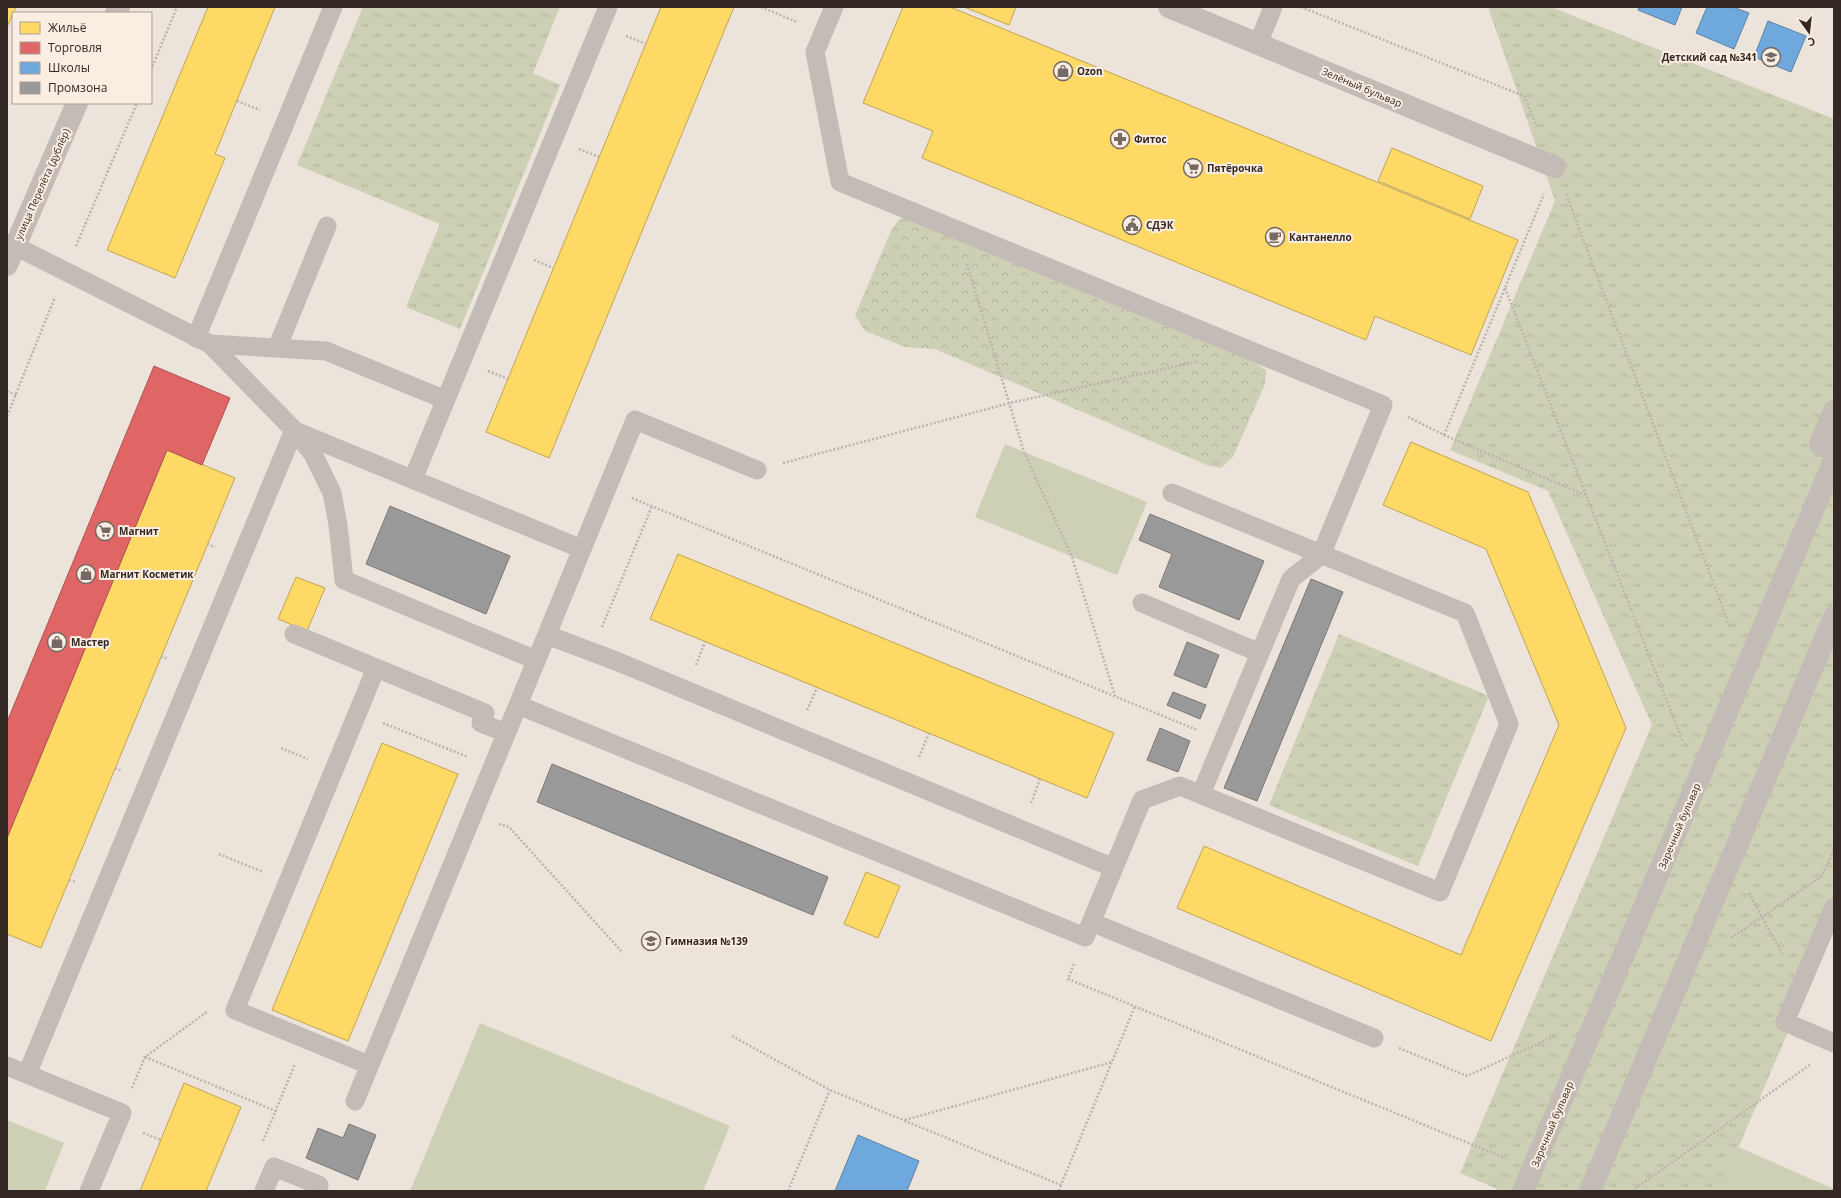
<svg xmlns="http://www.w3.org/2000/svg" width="1841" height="1198" font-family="'Open Sans',sans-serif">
<defs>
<pattern id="grass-tufts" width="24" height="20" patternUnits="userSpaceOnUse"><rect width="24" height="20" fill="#cdd0b4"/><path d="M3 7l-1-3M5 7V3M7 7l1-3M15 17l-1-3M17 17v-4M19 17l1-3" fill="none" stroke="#b1b39b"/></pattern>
<pattern id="forest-crowns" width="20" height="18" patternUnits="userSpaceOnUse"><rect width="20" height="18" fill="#cdd0b4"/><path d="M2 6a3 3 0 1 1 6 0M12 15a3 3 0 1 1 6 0" fill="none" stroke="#b1b39b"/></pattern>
</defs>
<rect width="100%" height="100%" fill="#ece3db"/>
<path fill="url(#grass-tufts)" d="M363,7H560L533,73L560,85L460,329L406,307L440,224L297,165Z
M1488,7H1551L1834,119V924L1720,1191H1496L1497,1189L1460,1173L1652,725L1548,491L1450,450L1555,201Z
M1339,634L1489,696L1418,866L1269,805Z"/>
<path fill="url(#forest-crowns)" d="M914,216L1256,363L1266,370L1265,384L1233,457L1221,468L1207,465L935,349L905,347L865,331L855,315L891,231L899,219Z"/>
<path fill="#cdd0b4" d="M1005,444L1147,502L1117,575L975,517Z
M480,1023L730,1126L703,1191H410Z
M7,1120L64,1143L45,1191H7Z
M1736,1146L1834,1189V1191H1717Z"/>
<path fill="#ffd966" stroke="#c2a452" d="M7,7H16L7,27Z
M208,7H275L215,154L225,158L175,278L107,250Z
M661,7H734L549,458L486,432Z
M903,7H950L1518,240L1471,355L1375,316L1366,340L922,158L933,131L863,103Z
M964,7H1016L1009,25Z
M1392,148L1483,186L1470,219L1378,181Z
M1411,442L1528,492L1626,728L1491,1041L1177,908L1204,846L1461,955L1559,725L1486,549L1383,505Z
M167,450L235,478L41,948L7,934V838Z
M678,554L1114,733L1087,798L650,619Z
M296,577L325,588L307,631L278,619Z
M382,743L458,774L348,1041L272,1010Z
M866,872L900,886L878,938L844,924Z
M184,1083L241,1107L206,1191H140Z"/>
<path fill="#e06666" stroke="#ac5352" d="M154,366L230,398L202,465L167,450L7,838V722Z"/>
<path fill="#6fa8dc" stroke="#5d82a5" d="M1639,7H1682L1675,25L1638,10Z
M1707,7H1733L1749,13L1734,49L1696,33Z
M1768,21L1806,36L1791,72L1754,57Z
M858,1135L919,1161L907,1191H835Z"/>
<path fill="#999" stroke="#7b7776" d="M390,506L510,556L486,614L366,564Z
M1150,514L1264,561L1239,620L1159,587L1172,554L1139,540Z
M1311,579L1343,592L1257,801L1224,788Z
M1187,642L1219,655L1206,688L1174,675Z
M1173,692L1206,705L1200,719L1167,705Z
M1160,728L1190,741L1178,772L1147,760Z
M552,764L828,877L813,915L537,802Z
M349,1124L376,1135L358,1180L306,1158L318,1128L343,1138Z"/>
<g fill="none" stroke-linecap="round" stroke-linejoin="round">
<path stroke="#bcb3ae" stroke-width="2.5" stroke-dasharray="2 2" stroke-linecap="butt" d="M761,7L797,22
M1301,7L1524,96L1537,127
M626,36L646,44
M151,70L177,7
M237,101L260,110
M579,149L599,157
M1566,194L1730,627
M76,246L137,103
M534,260L553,268
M967,264L1024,452L1072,557L1115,696
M1505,288L1683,742
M488,371L508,379
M7,391L16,395
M7,416L55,297
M1408,417L1444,435L1585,495
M1444,435L1544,194
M783,463L1010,403L1199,361
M632,498L1197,730
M207,544L215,547
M602,627L652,506
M161,656L168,659
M696,665L705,642
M807,710L817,688
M383,723L468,757
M281,748L308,759
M919,757L929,733
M115,768L122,771
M1031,803L1040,779
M499,824L509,827L623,953
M219,854L263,872
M69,880L76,882
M1749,893L1783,955
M1731,938L1822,876L1834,850
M1074,964L1068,979L1505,1158
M732,1036L830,1090L1061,1185L1135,1006
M1399,1048L1467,1076L1557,1035
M145,1057L276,1111
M132,1088L145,1057L208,1011
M905,1120L1112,1062
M143,1133L161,1140
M263,1141L295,1064
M788,1191L830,1090
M1059,1191L1061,1185
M1632,1191L1811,1064"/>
<path stroke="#c3bbb5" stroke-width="19" d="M834,7L815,52L840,182L1383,405L1321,555L1291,579L1201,794
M1258,44L1273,7
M15,246L210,344L326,351L446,400
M196,338L333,7
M210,344L294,430L313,454L332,493L338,525L344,580L536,660
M277,348L327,226
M295,431L582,549
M757,470L635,420L518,705L1085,937L1142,800L1180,786L1440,892L1509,724L1465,613L1172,493
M413,479L608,7
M1142,603L1260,653
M294,634L485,713L481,723L506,733
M547,635L616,661L1114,868
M1834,907L1785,1022L1834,1043
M1091,922L1374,1038
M369,1065L235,1010L376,668
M7,1066L122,1113L89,1191
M27,1074L294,430
M355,1101L518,705
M264,1191L274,1167L319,1185"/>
<path stroke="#c3bbb5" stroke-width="22" d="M1834,411L1820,444L1834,451
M1523,1191L1834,461
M1590,1191L1834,617"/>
<path stroke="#c3bbb5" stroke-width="22" d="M1169,7L1555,167"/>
<path stroke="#c3bbb5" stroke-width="22" d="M116,13L119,7
M7,265L77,103"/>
</g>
<defs>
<g id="school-ring" transform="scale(1)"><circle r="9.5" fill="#faede1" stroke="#746964" stroke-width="1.5"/><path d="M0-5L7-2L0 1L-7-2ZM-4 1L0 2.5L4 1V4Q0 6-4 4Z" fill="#746964"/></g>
<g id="shop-ring" transform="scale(1)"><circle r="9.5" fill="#faede1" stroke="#746964" stroke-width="1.5"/><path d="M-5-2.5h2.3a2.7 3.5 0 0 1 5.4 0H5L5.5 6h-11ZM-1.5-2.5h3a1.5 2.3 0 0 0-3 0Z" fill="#746964"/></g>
<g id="pharmacy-ring" transform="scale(1)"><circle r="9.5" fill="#faede1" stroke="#746964" stroke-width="1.5"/><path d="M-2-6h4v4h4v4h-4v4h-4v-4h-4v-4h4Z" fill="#746964"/></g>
<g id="supermarket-ring" transform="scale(1)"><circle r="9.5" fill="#faede1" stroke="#746964" stroke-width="1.5"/><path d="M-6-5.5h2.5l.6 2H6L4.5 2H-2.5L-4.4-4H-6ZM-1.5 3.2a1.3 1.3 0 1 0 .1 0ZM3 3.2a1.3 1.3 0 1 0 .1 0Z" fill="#746964"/></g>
<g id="civic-ring" transform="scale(1)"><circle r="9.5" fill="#faede1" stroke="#746964" stroke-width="1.5"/><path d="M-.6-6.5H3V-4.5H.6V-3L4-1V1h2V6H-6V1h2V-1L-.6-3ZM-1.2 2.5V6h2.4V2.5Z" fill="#746964"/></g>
<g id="cafe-ring" transform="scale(1)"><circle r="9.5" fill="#faede1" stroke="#746964" stroke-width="1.5"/><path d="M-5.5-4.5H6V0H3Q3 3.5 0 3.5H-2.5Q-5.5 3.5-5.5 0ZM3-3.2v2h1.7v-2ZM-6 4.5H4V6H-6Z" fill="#746964"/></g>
</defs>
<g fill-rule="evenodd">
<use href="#school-ring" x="1771" y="57"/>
<use href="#shop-ring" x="1063" y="71"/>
<use href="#pharmacy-ring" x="1120" y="139"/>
<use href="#supermarket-ring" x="1193" y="168"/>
<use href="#civic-ring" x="1132" y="225"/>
<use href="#cafe-ring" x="1275" y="237"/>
<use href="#supermarket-ring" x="105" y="531"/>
<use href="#shop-ring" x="86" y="574"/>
<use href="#shop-ring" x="57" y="642"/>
<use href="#school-ring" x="651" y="941"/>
</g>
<g text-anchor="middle" stroke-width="4" stroke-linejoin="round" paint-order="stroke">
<g font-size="10" font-weight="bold" fill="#342824" stroke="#faede1" text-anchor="start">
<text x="1757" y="61" text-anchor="end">Детский сад №341</text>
<text x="1077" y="75">Ozon</text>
<text x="1134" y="143">Фитос</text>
<text x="1207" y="172">Пятёрочка</text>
<text x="1146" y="229">СДЭК</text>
<text x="1289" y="241">Кантанелло</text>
<text x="119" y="535">Магнит</text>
<text x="100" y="578">Магнит Косметик</text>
<text x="71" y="646">Мастер</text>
<text x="665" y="945">Гимназия №139</text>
</g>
<g font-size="10" fill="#342824" stroke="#faede1">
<text transform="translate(1362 87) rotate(23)" y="4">Зелёный бульвар</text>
<text transform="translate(42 184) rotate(-66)" y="4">улица Перелёта (дублёр)</text>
<text transform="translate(1679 826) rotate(-67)" y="4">Заречный бульвар</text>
<text transform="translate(1552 1124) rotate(-67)" y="4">Заречный бульвар</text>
</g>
</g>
<rect width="1841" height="1198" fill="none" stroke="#342824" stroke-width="16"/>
<rect x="12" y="12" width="140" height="92" fill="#faede1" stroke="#ab9e95"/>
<rect x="20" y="22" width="20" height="12" fill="#ffd966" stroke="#ab9e95"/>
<text x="48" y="32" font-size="12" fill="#342824">Жильё</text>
<rect x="20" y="42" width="20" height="12" fill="#e06666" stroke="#ab9e95"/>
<text x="48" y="52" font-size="12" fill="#342824">Торговля</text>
<rect x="20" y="62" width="20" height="12" fill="#6fa8dc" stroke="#ab9e95"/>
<text x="48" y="72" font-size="12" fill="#342824">Школы</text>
<rect x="20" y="82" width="20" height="12" fill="#999999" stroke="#ab9e95"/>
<text x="48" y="92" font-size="12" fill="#342824">Промзона</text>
<g transform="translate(1809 32) rotate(165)" stroke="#faede1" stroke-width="3" paint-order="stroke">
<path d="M0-3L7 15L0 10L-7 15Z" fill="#342824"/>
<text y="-6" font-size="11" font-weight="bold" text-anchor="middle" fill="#342824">С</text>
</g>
</svg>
